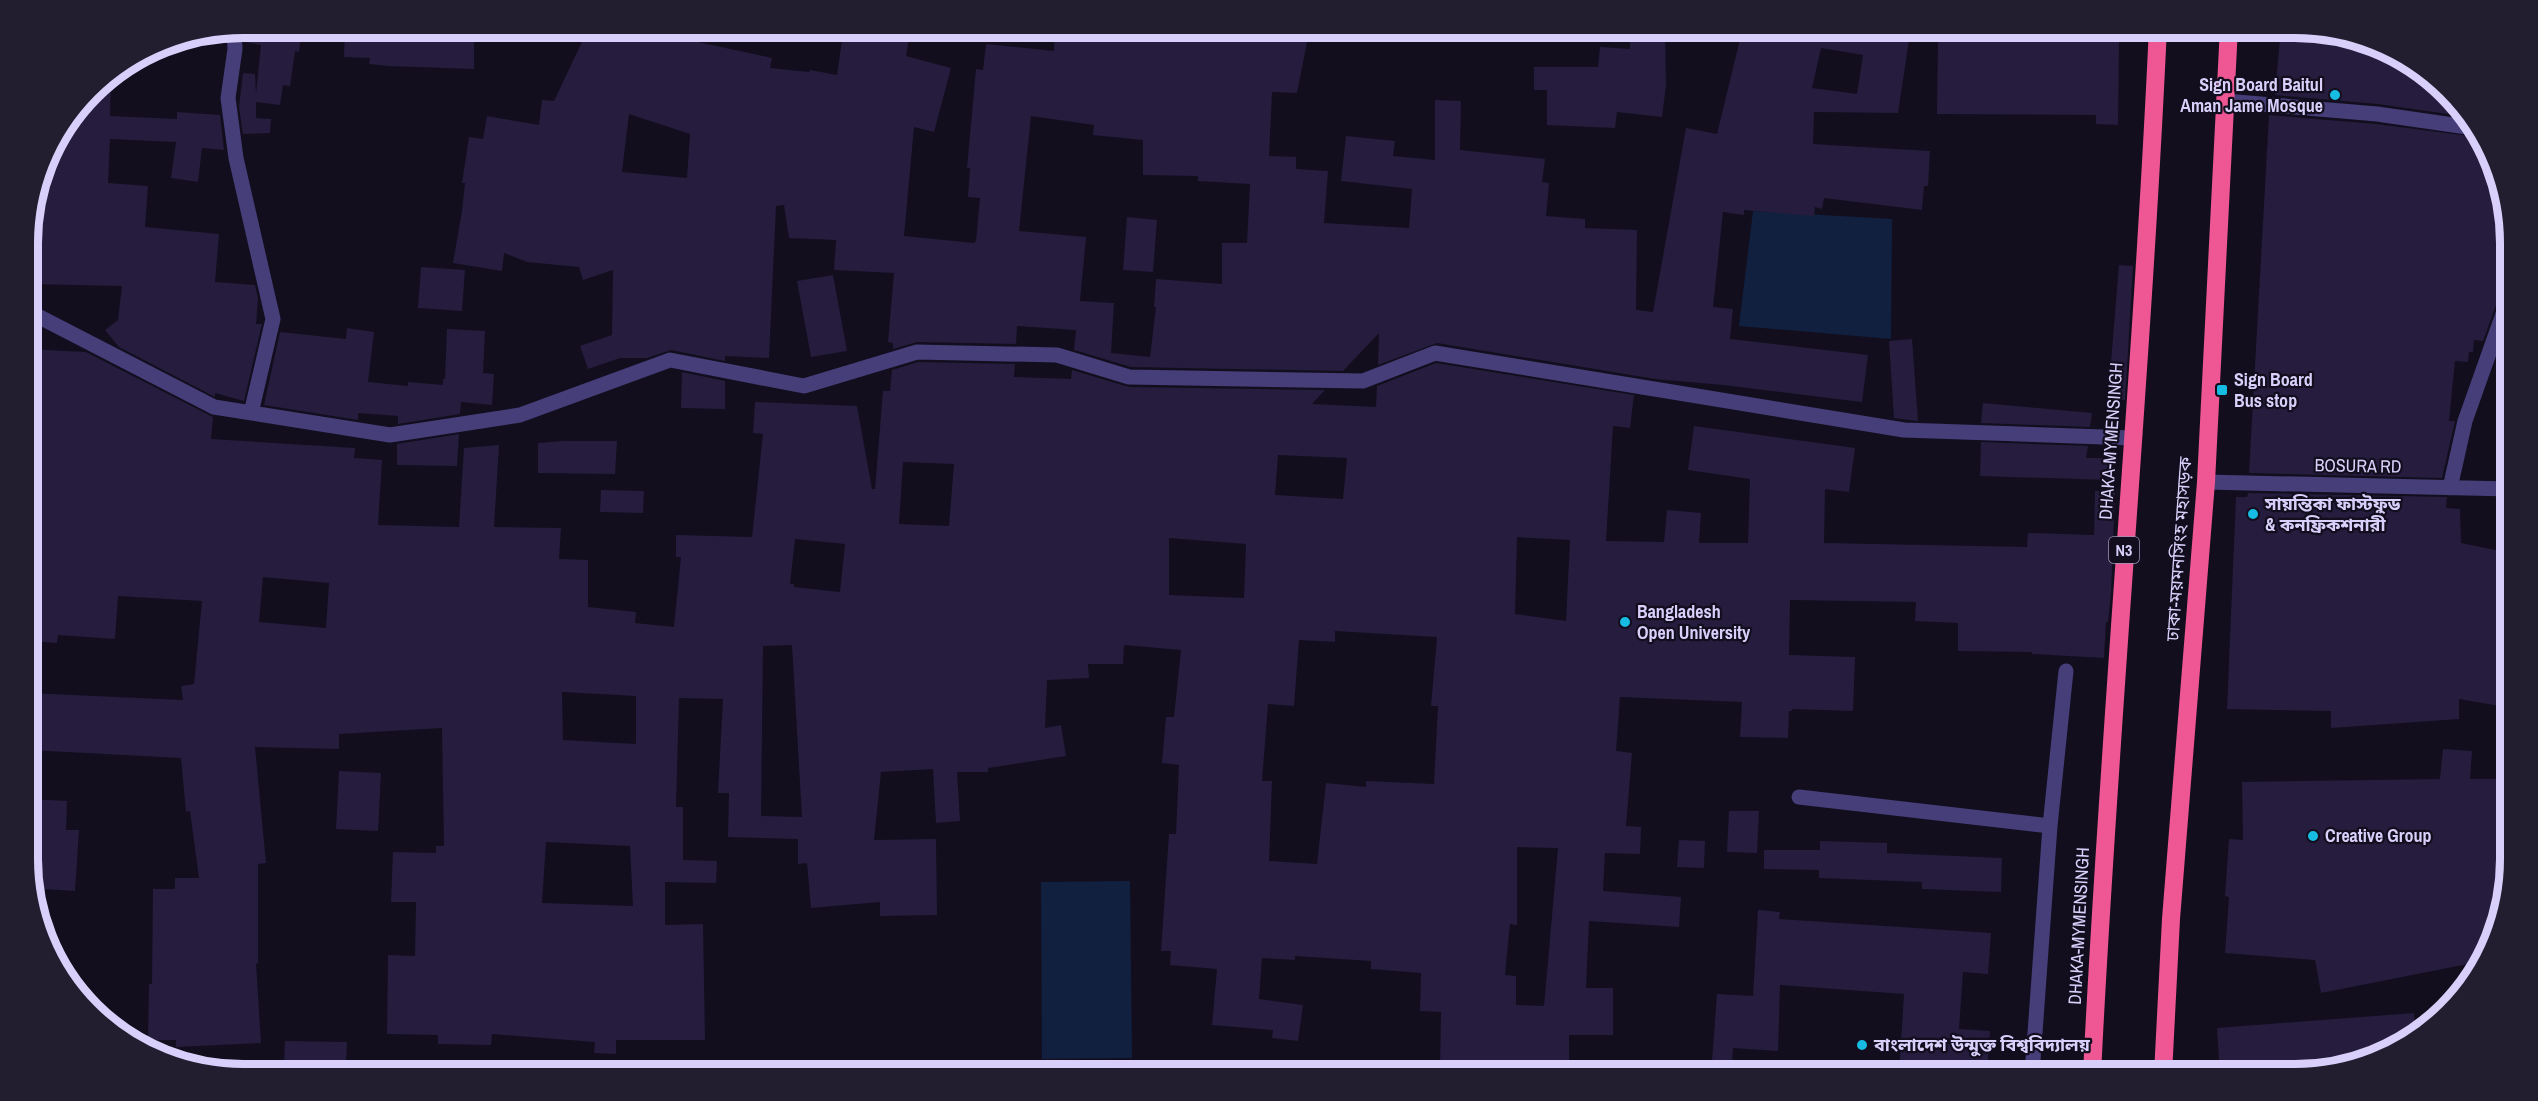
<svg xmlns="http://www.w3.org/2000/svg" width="2538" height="1101" font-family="'Archivo Narrow','Noto Sans Bengali',sans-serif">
<rect width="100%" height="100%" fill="#120e1e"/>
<path fill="#11203f" d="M1753,211L1892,219L1891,339L1739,326Z
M1130,881L1132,1058L1042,1059L1041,882Z"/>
<path fill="#261c3d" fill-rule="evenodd" d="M243,27H302L299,52L295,51L290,86L283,85L280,105L256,102V118L271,119L270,133L243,134L239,107L243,73L255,74L256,94L261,45L244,42Z
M345,27H474V69L388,66L369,64L370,58L344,57Z
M589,27H681L701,34L698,42L772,58L770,68L809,72L810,70L837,75L844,27H911L906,56L951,68L934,132L914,127L904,236L974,243L976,241L980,198L968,197L970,168H967L976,69L983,70L986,44L1054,51L1055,27L1165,33L1166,27H1310L1297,93L1272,92L1269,156L1296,157V169L1328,171L1324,223L1409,228L1412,189L1341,181L1346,136L1395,141L1393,156L1435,160V100L1461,101L1460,150L1545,159L1542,182L1549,183L1546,216L1585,219V228L1637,230L1636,310L1653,312L1686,128L1717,134L1743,27H1911L1898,113L1814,112L1813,144L1930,151L1928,186H1924L1922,210L1824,198L1822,209L1815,207L1814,216L1744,210V215L1723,212L1713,307L1733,309L1730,339L1868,355L1862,402L1723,385L1655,379L1437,343L1378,365L1379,333L1343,371L1131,367L1074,350L1076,330L1017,326L1016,344L917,342L893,349V343L888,342L894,273L834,270L836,240L789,238L784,205L776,206L769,358L725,356V361L671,350L647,358H620L588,369L580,346L612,335L613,270L583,280L579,267L527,262L504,253L502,271L453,263L462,211L465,183H462L469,137L483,139L487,116L539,125L542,100L554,101ZM1821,48L1863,55L1857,94L1812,88ZM629,114L690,134L687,178L622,172ZM1031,116L1094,125L1093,135L1143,140V175L1198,176V181L1250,184L1247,243H1222V284L1156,279L1154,307H1156L1150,357L1111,353L1114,303L1080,301L1086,237L1019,231Z
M2281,27H2295L2378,43L2386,50L2385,62L2405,64L2467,112L2469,117L2378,104L2275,95Z
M1630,29H1665L1666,85L1662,117L1617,112L1615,128L1547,125V90H1534V67H1598L1600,47L1630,49Z
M1938,40L2119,42L2118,125L2096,124V115L1937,114Z
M111,74L110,116L177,119V112L220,115L224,150L202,148L198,182L171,178L176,142L110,139L108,183L148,186L145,227L219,234L215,282L255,285L258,298L256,324H262L244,401L215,393V397L119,347L105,330L118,320L122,286L28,284L27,228L49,148L100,81Z
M2269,115L2376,124L2477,137L2509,214V271H2507L2506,288L2500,294L2483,341L2474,340L2473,352H2469L2468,362L2455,361L2449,421H2455L2442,478L2249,473Z
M1127,217L1157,220L1153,272L1123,270Z
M2119,265L2133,266L2125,400L2108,399Z
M421,267L465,270L462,311L418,308Z
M833,275L847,351L811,357L797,281Z
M347,328L374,332L368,382L408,386V382L443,385V379H445L447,329L485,331L483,373L494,374L492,405L461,402L460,414L398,424V416L358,413V420L264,405L280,332L346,339Z
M1912,339L1918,421L1894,418L1889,341Z
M28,349L86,352L213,417L211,439L355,448L354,458L382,460L378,525L459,527L464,448L499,445L494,527L561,528L559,559L588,560V607L636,612L635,623L674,627L681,557H676V535L752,537L763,434L753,433L755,402L857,406L872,489H875L883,391H890L892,370L918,362L1015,364L1014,377L1071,379L1072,370L1129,387L1325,390L1312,404L1376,407L1377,386L1436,363L1634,395L1630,428L1613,426L1606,541L1664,542L1667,510L1701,513L1699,543H1748L1750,479L1688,470L1694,426L1855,448L1849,492L1825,489L1824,543L2027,547L2028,533L2094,535L2095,491H2115L2111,593L2108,622H2106L2104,658L2032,654V652L1958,651V623L1915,621L1916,602L1790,600L1789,655L1855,657L1853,711L1792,709V711H1789L1788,738L1740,737L1742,702L1620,697L1616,751L1632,753L1626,826L1641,827L1640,854L1605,853L1603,891L1681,897L1679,927L1589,921L1586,988H1613V1035H1569V1074H1440L1441,1012L1420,1011L1421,973L1371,969V961L1295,956V960L1262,958L1259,999L1303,1005L1298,1041L1272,1038L1273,1030L1212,1025L1217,969L1170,965L1171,951H1161L1169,834H1176L1179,765L1162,763L1166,717H1174L1181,650L1124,645L1123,664H1088L1089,678L1047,680L1045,728L1061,725L1066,756L988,768V772H957L960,821L936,823L933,769L881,772L874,840L936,839L937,915L880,916V902L811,908L807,863L798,864V839L728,837L729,793H718L723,699L679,698L676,807H683V860L717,861L716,883L665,882V925L703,924L705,1040H616V1054L594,1053L595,1042L492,1034L491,1045L438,1044V1035L387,1034L388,955L415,956L416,902H391L393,852L436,853V846H444L442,728L339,734V749L255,747L266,863L258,864V964L256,963L261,1043L176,1047V1040H148L149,984H152L153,889H175V878H199L190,811L186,812L181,758L29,750L28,693L183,700L181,686L194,684L202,601L118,596L115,639L58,635L57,643L28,641ZM1278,455L1347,458L1343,499L1275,495ZM903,462L954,464L949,526L899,524ZM1517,537L1570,540L1566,621L1515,614ZM1169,538L1246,544L1244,598L1169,595ZM795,539L845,544L840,592L794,587V584H790ZM263,577L329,583L326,628L259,622ZM1335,631L1437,637L1431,706H1438L1434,784L1366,781V787L1326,783L1317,864L1269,861L1272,781H1262L1268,704L1294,706L1299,640L1335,642ZM792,645L802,817L761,816L763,646ZM562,692L636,696V744L563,740ZM546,842L630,846L633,906L542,903ZM1517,847L1558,848L1544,1006L1516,1005V976L1505,975L1510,924L1517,925Z
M682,372L725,381V409L681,408Z
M1983,403L2092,413L2090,427L1981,423Z
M459,434L457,466L397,465V444Z
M563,441H617L615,474L538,473V443Z
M1981,442L2088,446L2086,458H2111L2110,480L1980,476Z
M601,490L644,491L643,513L600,512Z
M2248,493L2447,497L2446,508L2460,509L2461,543L2510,553L2511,708L2459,699V719L2331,728V711L2227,709L2236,497H2247Z
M2443,749L2472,751L2470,779H2511V859L2495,941L2478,962L2321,993L2315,960L2225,953L2229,897L2225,896L2229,839L2243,840L2242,782L2440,779Z
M339,771L381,773L378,831L336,829Z
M29,799L67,801L66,830H79L75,891L29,888Z
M1729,811H1759L1757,853L1727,852Z
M1679,840L1705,841L1704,868L1677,867Z
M1820,841L1887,843V853L2002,858L2001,892L1922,889V882L1819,878V870L1764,869V850H1820Z
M1758,910L1780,912L1779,919L1991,933L1988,974L1963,972L1959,1029L1990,1031L1987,1074H1899L1904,994L1780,985L1778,1051L1733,1048L1731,1074H1711L1717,994L1753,996Z
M2414,1013L2415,1035L2365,1062L2309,1074H2220L2217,1028Z
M285,1041L347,1042L346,1064L284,1062Z"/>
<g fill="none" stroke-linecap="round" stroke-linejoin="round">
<path stroke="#453e79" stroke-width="15" d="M1799,797L2050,826L2066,671
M2032,1074L2050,826"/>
<path stroke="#453e79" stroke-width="15" d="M234,29L235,49L228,98L236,158L273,319L251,413
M2225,101L2377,114L2474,128
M28,311L214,407L390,435L520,415L670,360L804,386L917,352L1057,355L1129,377L1363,381L1435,353L1904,430L2132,438
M2206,482L2510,489
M2450,488L2465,421L2509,297"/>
<path stroke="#ef5794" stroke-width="18" d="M2092,1074C2109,724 2142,376 2158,27
M2163,1074L2171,919L2206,482L2229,27"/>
</g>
<g fill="#16bce1" stroke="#120e1e" stroke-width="2">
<circle cx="2335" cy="95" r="6"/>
<rect x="2216" y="384" width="12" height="12" rx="3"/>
<circle cx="2253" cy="514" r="6"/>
<circle cx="1625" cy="622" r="6"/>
<circle cx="2313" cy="836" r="6"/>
<circle cx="1862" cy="1045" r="6"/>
</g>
<g text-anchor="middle" stroke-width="4.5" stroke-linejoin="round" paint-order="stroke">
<rect fill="#120e1e" stroke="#9d96b8" stroke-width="1.5" x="2109" y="537" width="30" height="26" rx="4.5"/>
<g font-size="16" font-weight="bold" fill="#d8d0fa">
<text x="2124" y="556">N3</text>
</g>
<g font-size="18" font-weight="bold" fill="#d8d0fa" stroke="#120e1e" text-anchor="start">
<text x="2323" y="91" text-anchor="end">Sign Board Baitul<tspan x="2323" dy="21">Aman Jame Mosque</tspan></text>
<text x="2234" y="386">Sign Board<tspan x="2234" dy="21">Bus stop</tspan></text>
<text x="2265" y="510">সায়ন্তিকা ফাস্টফুড<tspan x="2265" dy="21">&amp; কনফ্রিকশনারী</tspan></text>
<text x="1637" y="618">Bangladesh<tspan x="1637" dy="21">Open University</tspan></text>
<text x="2325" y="842">Creative Group</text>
<text x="1874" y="1051">বাংলাদেশ উন্মুক্ত বিশ্ববিদ্যালয়</text>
</g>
<g font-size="18" fill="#d8d0fa" stroke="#120e1e">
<text transform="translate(2111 441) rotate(-86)" y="6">DHAKA-MYMENSINGH</text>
<text transform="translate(2358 466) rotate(1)" y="6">BOSURA RD</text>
<text transform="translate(2179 549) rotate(-86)" y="6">ঢাকা-ময়মনসিংহ মহাসড়ক</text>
<text transform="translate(2079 926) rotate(-87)" y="6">DHAKA-MYMENSINGH</text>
</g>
</g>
<path d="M0 0H2538V1101H0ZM243 38H2295A205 205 0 0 1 2500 243V859A205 205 0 0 1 2295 1064H243A205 205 0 0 1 38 859V243A205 205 0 0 1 243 38Z" fill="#221e30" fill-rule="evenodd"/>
<path fill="none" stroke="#d8d0fa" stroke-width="8" d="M243 38H2295A205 205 0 0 1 2500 243V859A205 205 0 0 1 2295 1064H243A205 205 0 0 1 38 859V243A205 205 0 0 1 243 38Z"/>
</svg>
